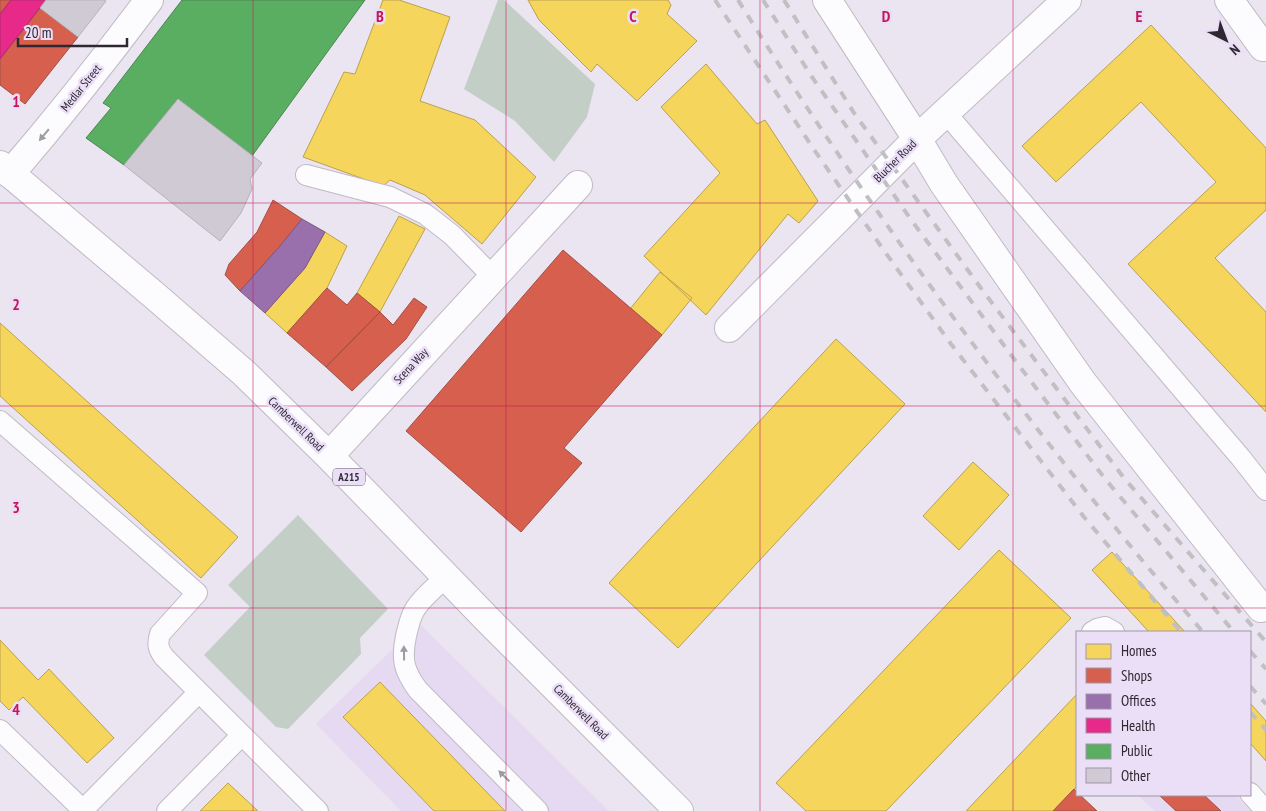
<svg xmlns="http://www.w3.org/2000/svg" width="1266" height="811" font-family="'PT Sans Narrow',sans-serif">
<rect width="100%" height="100%" fill="#ebe4f1"/>
<path fill="#e6daf2" d="M419,623L609,811H401L316,724Z
M1137,795H1235L1252,811H1155Z"/>
<path fill="#c3cfc6" d="M498,0H504L595,84L587,117L554,162L515,121L464,89Z
M298,515L388,609L360,638L361,654L288,729L276,727L204,655L250,607L228,585Z"/>
<path fill="#f6d55c" stroke="#baa14f" d="M383,0H399L450,17L420,101L475,120L536,177L482,244L425,195L390,180L383,186L303,157L344,72L355,74Z
M528,0H668L671,5L667,14L697,41L637,101L597,64L591,72L539,20Z
M1151,25L1266,148V210L1215,258L1266,312V412L1128,264L1216,182L1141,102L1056,182L1022,146Z
M706,64L757,124L765,120L818,201L799,223L788,214L706,315L644,256L720,173L661,107Z
M399,216L425,229L380,312L357,293Z
M325,232L347,246L327,288L287,333L265,313L305,268Z
M660,272L692,298L662,335L630,309Z
M0,323L238,537L201,578L0,396Z
M836,339L905,404L678,648L609,583Z
M973,462L1009,495L959,550L923,516Z
M999,550L1071,618L886,811H806L776,783Z
M1112,552L1185,632H1149L1092,570Z
M0,640L38,680L49,669L114,738L87,763L23,697L9,710L0,701Z
M380,682L505,811H434L343,717Z
M1077,694V786L1053,811H966Z
M1250,703L1266,721V761L1250,743Z
M228,783L258,811H200Z"/>
<path fill="#d6604d" stroke="#a34f45" d="M0,0H11L0,14Z
M40,8L78,37L25,104L0,85V59Z
M273,200L302,219L280,246L240,291L225,275L229,264L257,232Z
M563,250L662,335L564,448L582,463L521,532L406,431Z
M327,288L347,305L357,293L380,312L326,367L287,333Z
M414,298L427,307L406,339L352,391L326,367L380,312L393,325Z
M1074,789L1077,793V795H1080L1097,811H1053Z
M1159,795H1204L1221,811H1176Z"/>
<path fill="#9970ab" stroke="#795a86" d="M302,219L325,232L305,268L265,313L240,291L280,246Z"/>
<path fill="#e7298a" stroke="#af296f" d="M11,0H46L0,59V14Z"/>
<path fill="#5aae61" stroke="#4c8653" d="M182,0H365L252,156L178,99L124,165L86,138L111,108L103,103Z"/>
<path fill="#d0cad5" stroke="#b6b1bc" d="M46,0H104L106,1L78,37L40,8Z
M178,99L262,163L250,179L252,189L241,213L220,241L124,165Z"/>
<g fill="none" stroke-linecap="round" stroke-linejoin="round">
<g stroke="#c0bac4" stroke-width="22">
<path id="lane" d="M945,112L1241,458L1266,490
M306,175L390,197L425,214L452,235L493,277
M0,421L197,593L160,634C157,644 158,649 164,657L242,735
M446,577C436,587 421,598 414,611C410,618 408,628 406,636C401,660 404,671 418,690L538,811
M1092,632L1097,629L1105,627L1114,632
M0,730L83,810L82,811
M1250,793L1266,811
M83,810L199,692
M167,811L242,735L318,811"/>
</g>
<g stroke="#c0bac4" stroke-width="30">
<path id="street" d="M827,0L917,139L944,184L1083,383L1261,608
M1229,0L1263,47
M10,174C59,117 105,59 149,0
M729,328L917,139L1067,0
M329,456L578,185"/>
</g>
<g stroke="#c0bac4" stroke-width="30">
<path id="primary" d="M0,165L155,296L244,373L329,456L490,622L679,811"/>
</g>
<use href="#lane" stroke="#fcfbfd" stroke-width="20"/>
<use href="#street" stroke="#fcfbfd" stroke-width="28"/>
<use href="#primary" stroke="#fcfbfd" stroke-width="28"/>
<path stroke="#c0bfc1" stroke-width="4" stroke-dasharray="9 9" stroke-linecap="butt" d="M715,0L815,151L885,252L951,344L1084,517L1181,632
M738,0C857,191 990,374 1132,548C1155,576 1179,604 1203,632
M763,0L812,77L912,221L1017,363L1106,480L1234,632
M784,0L854,113L983,291L1124,478L1266,642
M1250,651L1266,669
M1250,686L1266,704
M1250,712L1266,730"/>
</g>
<defs><path id="oneway-solid" d="M-6-.8H1V-3.2L6.5 0L1 3.2V.8H-6Z" transform="scale(1.25)"/></defs>
<g fill="#9f9ca1">
<use href="#oneway-solid" transform="translate(44 135) rotate(130)"/>
<use href="#oneway-solid" transform="translate(404 653) rotate(-91)"/>
<use href="#oneway-solid" transform="translate(504 776) rotate(-135)"/>
</g>
<path fill="none" stroke="#c2185b" stroke-width="1" stroke-opacity="0.55" d="M253,0V811M506,0V811M760,0V811M1013,0V811M0,203H1266M0,406H1266M0,608H1266"/>
<g text-anchor="middle" stroke-width="5" stroke-linejoin="round" paint-order="stroke">
<rect fill="#ebdef7" stroke="#665f6c" stroke-width="1" x="333" y="468.5" width="32" height="17" rx="4"/>
<g font-size="11" font-weight="bold" fill="#2d2831">
<text x="349" y="481">A215</text>
</g>
<g font-size="12" fill="#2d2831" stroke="#ebdef7">
<text transform="translate(81 88) rotate(-51)" y="4">Medlar Street</text>
<text transform="translate(895 161) rotate(-45)" y="4">Blucher Road</text>
<text transform="translate(411 366) rotate(-47)" y="4">Scena Way</text>
<text transform="translate(296 424) rotate(44)" y="4">Camberwell Road</text>
<text transform="translate(581 712) rotate(45)" y="4">Camberwell Road</text>
</g>
</g>
<g font-size="16" text-anchor="middle" font-weight="bold" fill="#c2185b" stroke="#ebdef7" stroke-width="5" stroke-linejoin="round" paint-order="stroke">
<text x="380" y="22">B</text>
<text x="633" y="22">C</text>
<text x="886" y="22">D</text>
<text x="1139" y="22">E</text>
<text x="16" y="107">1</text>
<text x="16" y="310">2</text>
<text x="16" y="513">3</text>
<text x="16" y="715">4</text>
</g>
<rect x="1076" y="631" width="175" height="165" fill="#ebdef7" stroke="#9f95a8"/>
<rect x="1086" y="644" width="25" height="15" fill="#f6d55c" stroke="#9f95a8"/>
<text x="1121" y="656" font-size="15" fill="#2d2831">Homes</text>
<rect x="1086" y="668" width="25" height="15" fill="#d6604d" stroke="#9f95a8"/>
<text x="1121" y="681" font-size="15" fill="#2d2831">Shops</text>
<rect x="1086" y="694" width="25" height="15" fill="#9970ab" stroke="#9f95a8"/>
<text x="1121" y="706" font-size="15" fill="#2d2831">Offices</text>
<rect x="1086" y="718" width="25" height="15" fill="#e7298a" stroke="#9f95a8"/>
<text x="1121" y="731" font-size="15" fill="#2d2831">Health</text>
<rect x="1086" y="744" width="25" height="15" fill="#5aae61" stroke="#9f95a8"/>
<text x="1121" y="756" font-size="15" fill="#2d2831">Public</text>
<rect x="1086" y="768" width="25" height="15" fill="#d0cad5" stroke="#9f95a8"/>
<text x="1121" y="781" font-size="15" fill="#2d2831">Other</text>
<g transform="translate(1226 40) rotate(138)" stroke="#ebdef7" stroke-width="4" paint-order="stroke">
<path d="M0-4L9 19L0 12L-9 19Z" fill="#2d2831"/>
<text y="-8" font-size="14" font-weight="bold" text-anchor="middle" fill="#2d2831">N</text>
</g>
<path d="M18 38v8h109v-8" fill="none" stroke="#2d2831" stroke-width="2.5"/>
<text x="25" y="38" font-size="15" fill="#2d2831" stroke="#ebdef7" stroke-width="4" paint-order="stroke">20 m</text>
</svg>
